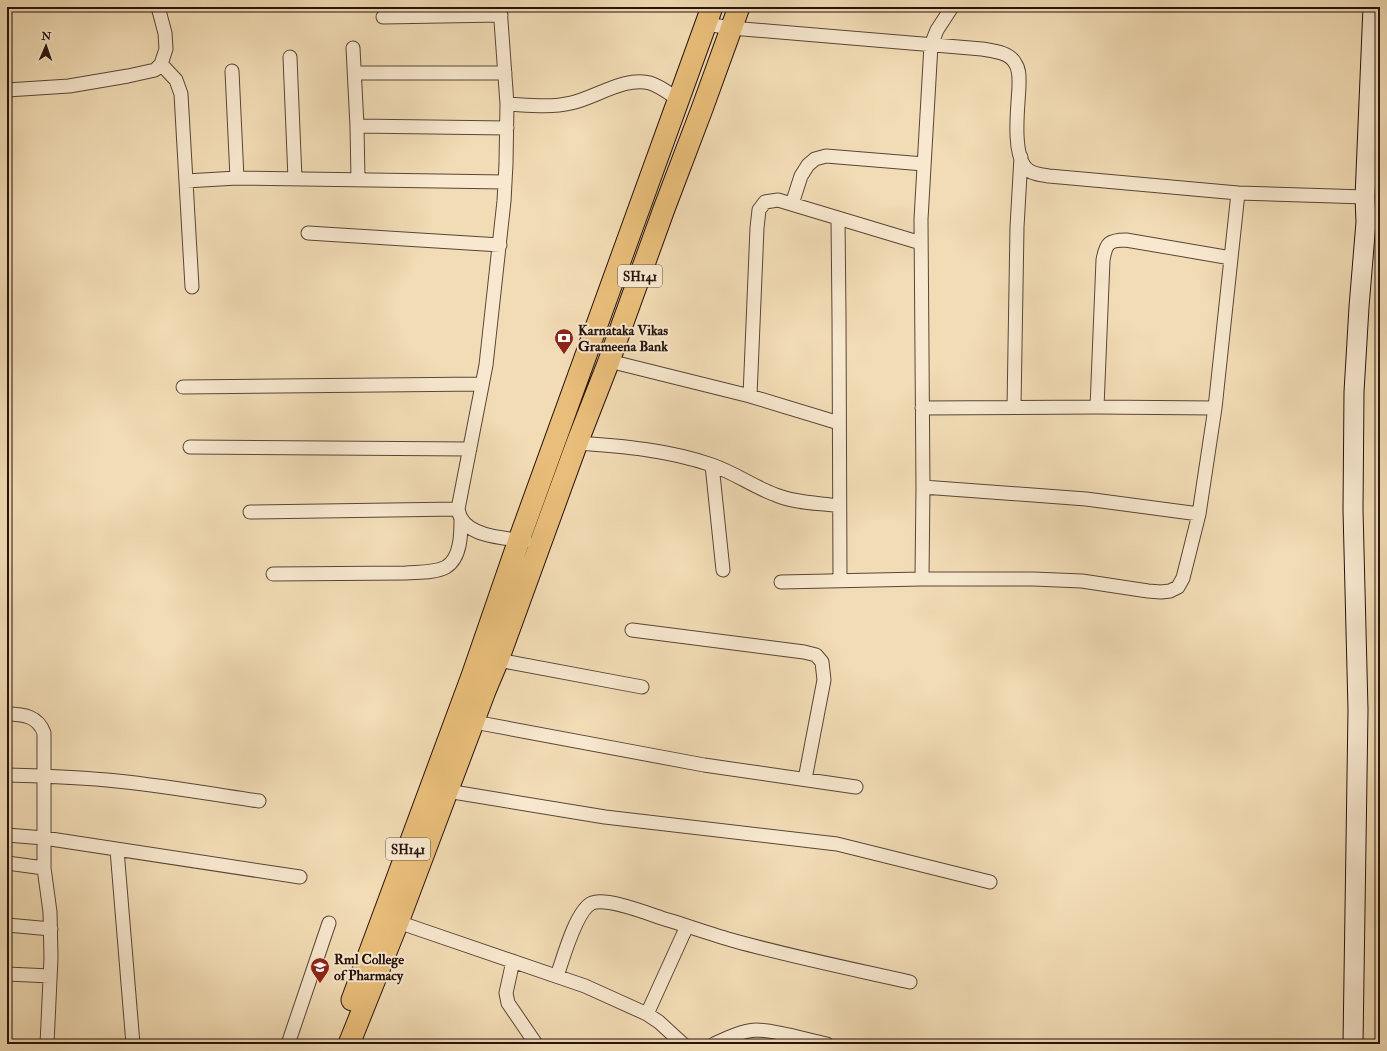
<svg xmlns="http://www.w3.org/2000/svg" width="1387" height="1051" font-family="'IM FELL Double Pica',serif">
<rect width="100%" height="100%" fill="#f2dcb5"/>
<filter id="stains"><feTurbulence type="fractalNoise" baseFrequency=".005" numOctaves="4"/><feColorMatrix values="0 0 0 0 .2 0 0 0 0 .09 0 0 0 0 .02 0 0 0 .5 -.17"/></filter>
<radialGradient id="worn" r=".72"><stop offset=".6" stop-color="#630" stop-opacity="0"/><stop offset="1" stop-color="#630" stop-opacity=".3"/></radialGradient>
<g fill="none" stroke-linecap="round" stroke-linejoin="round">
<g stroke="#5a4536" stroke-width="15">
<path id="street" d="M500,7L507,104L506,164L504,201L486,365L458,509C459,512 459,515 461,518C471,537 506,538 525,541
M383,17L501,15
M706,24L731,28L982,49C993,51 1009,52 1015,63C1020,70 1019,78 1019,87C1018,107 1012,153 1026,168C1031,174 1042,175 1049,176L1238,193L1365,197
M353,48L357,126L358,180
M290,57L295,179
M161,64L176,80L181,94L192,287
M232,71L237,178
M355,73H505
M7,90L69,86L128,76L155,70L161,64L166,49L165,33L158,7
M507,104C527,105 550,108 571,103C595,98 625,76 650,83C660,86 670,94 679,100
M357,126L507,128
M186,181L237,178L505,182
M792,204L801,176L808,165L815,159L826,156L924,164
M838,218L839,316L840,580
M308,233L500,245
M609,361L750,396L839,423
M183,387L482,384
M750,396L757,228L759,210L765,202L778,200L921,243
M1014,407L1017,227L1021,157
M1097,407L1103,260C1106,243 1109,240 1126,240L1231,258
M922,408L1097,407L1215,408
M577,443C623,446 668,450 712,465C735,473 754,487 776,495C795,503 819,503 839,506
M190,447L470,449
M712,465L723,570
M923,487L1086,499L1199,514
M250,512L458,509
M273,574L406,573C418,572 435,573 446,567C461,558 461,534 461,519
M922,579L923,487L921,219L931,45L937,30L952,7
M781,582L922,579H1033L1082,581L1148,591L1161,592L1170,591L1178,587L1183,578L1199,514L1215,408L1238,193
M632,630L804,652L816,655L822,662L824,680L805,779
M498,660L642,687
M7,714C23,714 38,716 44,733V868L50,912L51,958L47,1044
M474,722L704,765L856,787
M7,775C44,776 80,777 117,781C165,786 212,794 259,801
M447,791L605,817L837,844L990,882
M7,835L44,838L300,877
M117,850L133,1044
M7,863L44,868
M398,922L585,986L647,1014L659,1022L683,1044
M7,925L51,929
M513,961L506,993L508,1003L536,1044
M7,974L50,976
M557,976C563,959 576,910 592,903C608,897 651,915 668,920C691,927 713,935 735,941C793,957 852,969 910,982
M647,1014L687,926
M288,1044L329,923
M714,1044C727,1038 741,1031 756,1030C775,1030 807,1040 827,1044"/>
</g>
<g stroke="#27130c" stroke-width="21">
<path id="secondary" d="M1353,1044L1358,710L1353,510L1354,392L1359,307L1366,222L1365,197L1373,7"/>
</g>
<g stroke="#27130c" stroke-width="23">
<path id="primary" d="M352,1000L472,676L519,540L712,7
M349,1044L398,922L485,691L498,660L577,443L609,361L664,209L702,109L739,7"/>
</g>
<use href="#street" stroke="#f7e8cf" stroke-width="13"/>
<use href="#secondary" stroke="#f7e8cf" stroke-width="19"/>
<use href="#primary" stroke="#e9be7a" stroke-width="21"/>
</g>
<defs>
<g id="bank-pin" transform="scale(1)"><path d="M0 17L-7.5 6A9.5 9.5 0 1 1 7.5 6Z" fill="#8f2418" stroke="#f7e8cf"/><path d="M-6-4H6V4H-6ZM0-2.3a2.3 2.3 0 1 0 0 4.6a2.3 2.3 0 1 0 0-4.6Z" fill="#fff"/></g>
<g id="university-pin" transform="scale(1)"><path d="M0 17L-7.5 6A9.5 9.5 0 1 1 7.5 6Z" fill="#8f2418" stroke="#f7e8cf"/><path d="M0-5L7-2L0 1L-7-2ZM-4 1L0 2.5L4 1V4Q0 6-4 4Z" fill="#fff"/></g>
</defs>
<g fill-rule="evenodd">
<use href="#bank-pin" x="564" y="338"/>
<use href="#university-pin" x="320" y="967"/>
</g>
<g text-anchor="middle" stroke-width="4" stroke-linejoin="round" paint-order="stroke">
<g fill="#f7e8cf" stroke="#655346" stroke-width="1">
<rect x="618" y="265" width="44" height="22" rx="3"/>
<rect x="386" y="838" width="44" height="22" rx="3"/>
</g>
<g font-size="13" font-weight="bold" fill="#27130c">
<text x="640" y="281">SH141</text>
<text x="408" y="854">SH141</text>
</g>
<g font-size="14" font-weight="bold" fill="#27130c" stroke="#f7e8cf" text-anchor="start">
<text x="578" y="335">Karnataka Vikas<tspan x="578" dy="16">Grameena Bank</tspan></text>
<text x="334" y="964">Rml College<tspan x="334" dy="16">of Pharmacy</tspan></text>
</g>
</g>
<rect width="1387" height="1051" fill="none" stroke="#f2dcb5" stroke-width="24"/>
<rect x="8" y="8" width="1371" height="1035" fill="none" stroke="#27130c" stroke-width="2"/>
<rect x="12" y="12" width="1363" height="1027" fill="none" stroke="#27130c"/>
<g transform="translate(46 46) rotate(2)" stroke="#f7e8cf" stroke-width="3" paint-order="stroke">
<path d="M0-3L7 15L0 10L-7 15Z" fill="#27130c"/>
<text y="-6" font-size="11" font-weight="bold" text-anchor="middle" fill="#27130c">N</text>
</g>
<rect width="100%" height="100%" filter="url(#stains)"/>
<rect width="100%" height="100%" fill="url(#worn)"/>
</svg>
